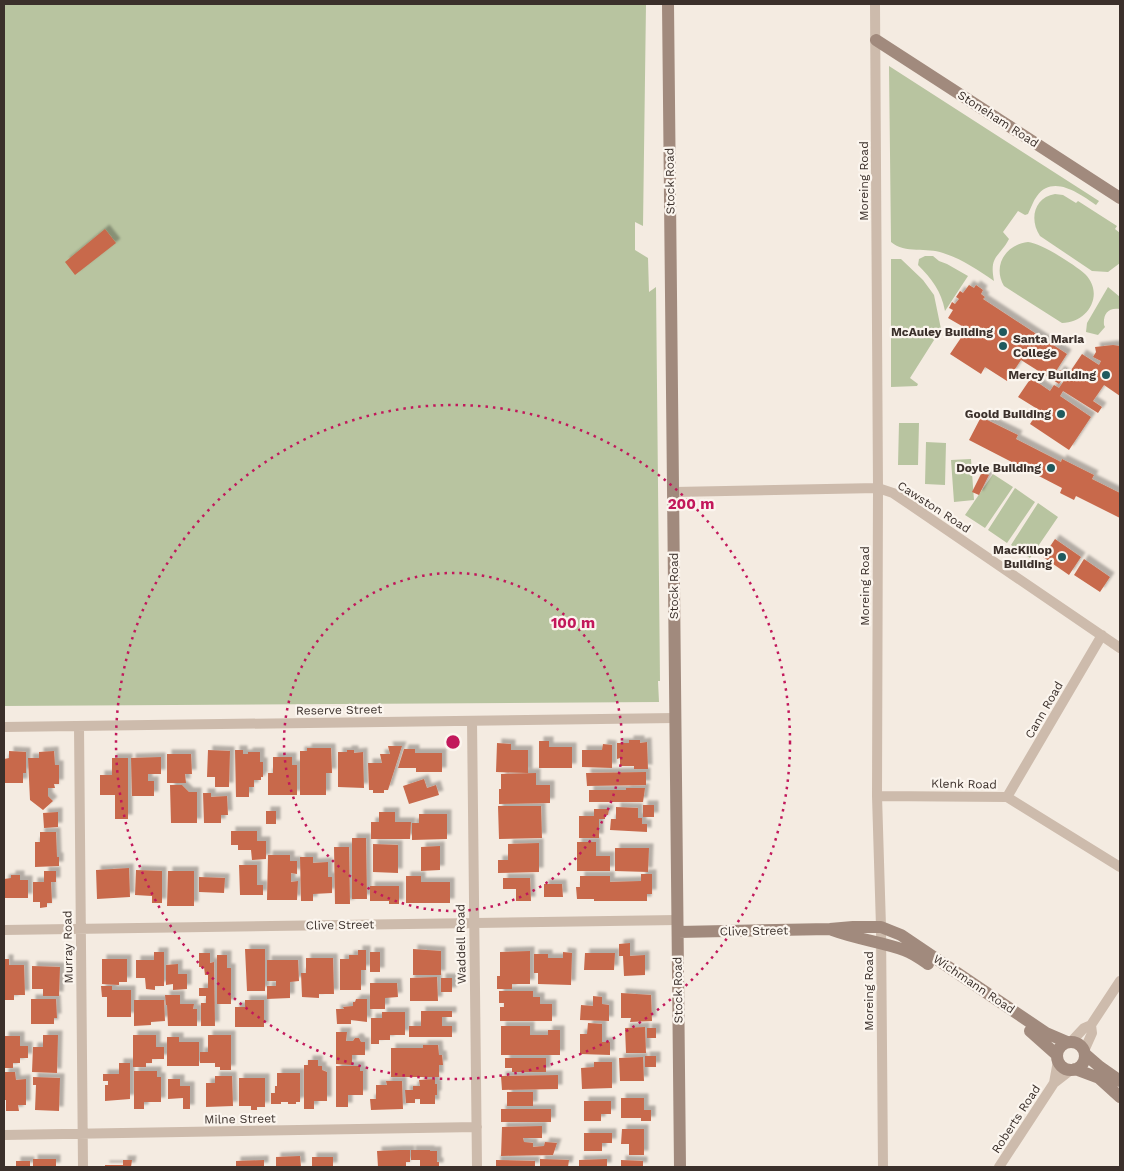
<svg xmlns="http://www.w3.org/2000/svg" width="1124" height="1171" font-family="'Work Sans',sans-serif">
<defs>
<filter id="shadow"><feDropShadow dx="4.5" dy="-4.5" stdDeviation="1" flood-color="#0004"/></filter>
</defs>
<rect width="100%" height="100%" fill="#f4ebe1"/>
<path fill="#b8c4a0" d="M4,4H646L643,226L635,222V250L648,258L649,292L656,287L660,681H658L659,702L4,706Z
M889,66L1099,201L1096,205C1080,194 1053,174 1037,196C1033,201 1031,208 1028,214L1025,215L1018,211L1003,232L1009,239C999,258 989,255 994,281C978,270 962,259 943,253C927,247 905,254 891,242Z
M1055,194L1063,195L1076,203L1078,201L1117,226L1115,229L1120,233V263L1108,272L1092,271L1040,236C1029,220 1034,197 1055,194Z
M1028,242C1041,243 1075,265 1085,274C1105,294 1088,323 1062,323L1004,286C992,266 1006,244 1028,242Z
M925,256H933L939,261L947,264L968,276L945,311C941,291 932,279 918,265L919,259Z
M891,259H901L923,280L934,295L941,329L910,378L918,384L917,386L891,387Z
M1108,287L1120,297V309C1108,307 1103,314 1104,325L1105,327L1098,335L1086,332L1087,323Z
M899,423H919L918,465H898Z
M926,442L946,443L945,485L925,484Z
M971,459L974,500L954,502L951,460Z
M993,474L1013,487L985,528L965,515Z
M1015,488L1035,502L1007,543L988,530Z
M1038,503L1058,517L1030,558L1011,545Z"/>
<path fill="#c8694b" filter="url(#shadow)" d="M105,229L116,243L75,275L65,262Z
M969,285L974,288L976,285L983,290L981,294L985,297L983,299L1067,354L1051,379L1021,360L1007,381L985,367L981,374L950,354L967,329L948,318L953,310L949,308L952,302L955,304L959,299L956,297L960,291L963,293Z
M1113,345L1120,346V396L1104,385L1093,401L1102,407L1098,413L1063,391L1060,396L1091,417L1069,450L1030,424L1039,410L1018,397L1031,378L1050,391L1054,385L1059,388L1082,354L1099,365L1101,361L1093,357L1096,352L1095,347Z
M1060,370L1066,374L1059,384L1053,380Z
M981,417L1018,435L1016,439L1061,462L1062,459L1094,475L1092,479L1120,493V518L1076,496L1074,500L1060,493L1062,488L969,440Z
M982,472L989,475L979,495L972,492Z
M1055,539L1081,557L1069,575L1043,557Z
M1084,559L1110,577L1100,592L1074,575Z
M629,740H640V743L647,742L648,769H634V766H620V758L617,759V743H629Z
M539,741H549V747H572V768H539Z
M497,743L511,744V750H528V773L496,772Z
M603,744L612,745V768L582,767V750H602Z
M388,746H402L388,790H384V793H373V790H369L368,763H382L380,754H390Z
M307,748H331L332,773H326V795H300V751H307Z
M404,749H415V753H442V772H416V768H398Z
M208,750L230,751L229,787H215V777H207Z
M235,750H243V754H248V752H260V762H263V777H261V780H254V787H249V797H236Z
M347,750H354V753L363,752L364,788L338,787V752H347Z
M9,751L26,752V773H23V783H4V759L9,758Z
M54,751L55,765H59V784H54L55,788H48V796L53,801L43,810L30,800L28,758H39V752Z
M167,754H191L192,774H185L186,783H167Z
M161,757V774H148V781H154V796H132L131,758Z
M273,757H292V765H297V795H268V773H273Z
M112,758H128V819H115V795H100V775H112Z
M646,772V785L587,786L586,773Z
M536,773V785H550V803L499,804V789H501V774Z
M424,779L427,788L436,785L439,795L409,804L403,786Z
M170,785H182L189,792H197V823H171Z
M626,788H645L643,802H589V790H626Z
M203,793H211V797L227,796L228,815H221V823H204Z
M643,805H654V817H643Z
M498,806H541L542,838L499,839Z
M616,807L638,808V818H642V824H647V832L610,830L611,819H616Z
M594,809H609L608,815H605V819H599V838H579V816H594Z
M266,811H276V824H266Z
M58,812V827L44,828L43,813Z
M379,812H395V822H411L410,839H371V822H379Z
M419,814H447V839L412,840V823H419Z
M231,831H257V841H266V859L252,860L251,850H238V845H231Z
M40,832H56L57,857H59V866L35,867V842H40Z
M352,838H366L367,899H352Z
M577,842H596V856H610V871H577Z
M539,843V872L498,873V860H508V844Z
M373,844L398,845V873L373,872Z
M440,846V870L421,871V847Z
M334,847H349L350,904H335Z
M615,848H649L648,872L615,871Z
M268,855H290V861H297V874L291,873V882L298,881L297,900H267Z
M300,857H313V863L328,862V877H332V893L313,894V901H301Z
M239,865H257V885H263V895H240Z
M129,868L130,897L97,899L96,870Z
M136,870L162,871V903H152V896L135,895Z
M44,871H56V882H51L52,903H47V907L40,908V902H33V882H44Z
M168,871H194V906H167Z
M641,874H652V894H647V901H594V899H577L576,887H580V876H610V882L641,881Z
M11,875H20V880H28V898H4V879L11,878Z
M406,876H421V882H450V903H406Z
M199,877L225,878L224,893L199,892Z
M503,878H530L531,901H516V889H503Z
M544,884H562L563,897H544Z
M370,886H399V904H389V901H370Z
M630,943V956L645,955V975L624,976L623,956H619V944Z
M245,949H265V991H247Z
M413,949L441,951V975H413Z
M358,950H366V970H361V990H340V959H349V955H358Z
M530,951V984H512V989H497V976H500V952Z
M154,952H164V986H155V990L146,989L145,978H136V960H154Z
M370,952H380V972H370Z
M563,952L572,953L571,985L538,984V973H534V954H548V958H563Z
M199,953H210V963L214,962L215,1026H201V1003H206V996H199V988H208V975H205L204,967H199Z
M585,953H615L614,970H584Z
M217,955H227V968H231V1004H217Z
M306,958H333L334,994H319V998L302,997L301,973H306Z
M4,959H9V965H24L25,995H14V1000H4Z
M102,959H127V982H119V985L102,984Z
M267,960H298L299,981L290,982V998L267,999V986H276V981H267Z
M178,964V974H187V989L173,990V984L166,985V965Z
M32,966L60,967L59,996H43V989H32Z
M437,977L438,1001H410V978Z
M441,978H452V992H441Z
M370,983H397L398,997L385,998V1009H370Z
M101,986H112V990H131V1017H107V997H102Z
M499,991H533V997H540V1004H552V1021H500V1007H504V1003H499Z
M621,993L651,995L652,1021L630,1022L631,1018H621Z
M165,995H180V1004H194L193,1009H197V1026H168L167,1005H166Z
M593,996L602,997V1004L609,1005V1021L580,1020L581,1005L593,1006Z
M31,999H56L57,1018H54V1024H31Z
M356,999H367V1022L351,1020V1024H337L336,1009H344L343,1007L353,1006V1002H355Z
M134,1000H164L165,1021L151,1022V1025L134,1026Z
M245,1000H264V1027H235V1007H245Z
M421,1011H452V1017H442V1026H452V1037H409V1026H421Z
M382,1012H405V1035H390V1040H379V1044H371V1018H382Z
M588,1023L602,1024V1042H610V1055L580,1054V1034H587Z
M501,1026H530V1035H548V1030H560V1055H501Z
M645,1027L646,1053H626L625,1028Z
M647,1028H656V1038H647Z
M336,1032H347L346,1041H353L355,1038H359L361,1042H365V1055H352V1065L336,1064Z
M43,1035H58L57,1073L32,1072L33,1047H43Z
M133,1035H156V1047H164V1059H152V1063H146V1067H133Z
M208,1035H231V1070H220V1067H215V1063H200V1052H208Z
M4,1036H20V1046H28V1058H20V1063H13V1068H4Z
M167,1037H179V1042H199V1066H167Z
M423,1045H438L439,1055H442L443,1065H439V1077H391V1048H423Z
M645,1056H656V1067H645Z
M643,1057L644,1081H620L619,1058Z
M505,1058H546V1072H512V1068H505Z
M308,1060H318V1066H322V1070L327,1072V1101H314V1109H304V1065H308Z
M594,1062H612V1088L582,1089L581,1068L594,1067Z
M119,1063H130V1099L105,1101V1085H108V1081H103V1074H119Z
M336,1066H360V1071H363V1095H348V1107H336Z
M134,1071H157V1077H161V1102H144V1109H134Z
M4,1072H15L16,1080L26,1079V1105H18L19,1111H6V1100H4Z
M277,1073H300V1102H296V1104H288V1102H281V1104H271V1093H275V1086H277Z
M558,1075V1089L502,1090L501,1076Z
M215,1076H232L233,1106L206,1107V1083H215Z
M33,1077L60,1078L59,1111L35,1110L36,1085H33Z
M239,1078H265V1107H257V1110H251V1106H239Z
M168,1079H180V1086H190V1109H183V1098L168,1099Z
M435,1079V1084H437V1095H435V1104H420V1099H415V1103H406L405,1090H413V1086H420L419,1080Z
M386,1081H402L403,1109L371,1110L370,1099H376V1085H387Z
M507,1092H533V1106H507Z
M621,1098H644V1110H651V1121H641V1118H621Z
M584,1101H611V1114H601V1121H584Z
M501,1109H551V1122H501Z
M542,1126V1138H523L524,1142L533,1143V1147L544,1146L545,1142L557,1143L553,1155L501,1156L502,1127Z
M622,1129H644V1155H629V1144H621Z
M584,1133H612V1143H602V1151H584Z
M399,1150H410V1162H406V1166L378,1167L377,1151Z
M411,1150H430V1151H437V1162H439V1167H420V1160H411Z
M300,1156L301,1167H276V1157Z
M312,1157H333V1167H312Z
M33,1159H56V1167H33Z
M540,1159L569,1160L568,1167H540Z
M607,1159V1167H579V1160Z
M123,1160H132L131,1167H105V1165H123Z
M264,1160V1167H236V1161Z
M496,1160L535,1161V1167H496Z
M621,1160L643,1161V1167H621Z
M16,1161H30V1167H16Z"/>
<g fill="none" stroke-linecap="round" stroke-linejoin="round">
<path stroke="#cdbbac" stroke-width="10" d="M875,4L878,488L877,796L881,927L883,1167
M674,492L878,488L893,493L1120,648
M472,721L477,1167
M79,726L83,1167
M4,727L675,718
M877,796L1007,797L1120,867
M1007,797L1102,635
M4,930L677,920
M1071,1042L1084,1028L1091,1025L1120,981
M1084,1051L1092,1033L1091,1025
M1054,1083L1058,1061
M4,1135L477,1127
M999,1167L1054,1083L1072,1069"/>
<path stroke="#a18a7d" stroke-width="12" d="M668,4L680,1167
M876,40L1120,198
M832,930C856,939 881,942 904,950C913,953 921,959 928,964
M678,932L830,929L853,927H881L901,935L1046,1033L1067,1042
M1030,1031L1057,1055
M1057 1056a14 14 0 1 1 28 0a14 14 0 1 1-28 0Z
M1085,1054L1100,1067L1120,1081
M1075,1069L1099,1078L1120,1097"/>
</g>
<g fill="none" stroke="#c2185b" stroke-width="2.5" stroke-dasharray="2.5 5">
<circle cx="453" cy="742" r="169"/>
<circle cx="453" cy="742" r="337"/>
</g>
<g fill="#1f5a5e" stroke="#fbf5ee" stroke-width="2">
<circle cx="1003" cy="332" r="5"/>
<circle cx="1003" cy="346" r="5"/>
<circle cx="1106" cy="375" r="5"/>
<circle cx="1061" cy="414" r="5"/>
<circle cx="1051" cy="468" r="5"/>
<circle cx="1062" cy="557" r="5"/>
</g>
<g text-anchor="middle" stroke-width="4.5" stroke-linejoin="round" paint-order="stroke">
<g font-size="12" fill="#3b302b" stroke="#fbf5ee">
<text transform="translate(998 119) rotate(33)" y="4">Stoneham Road</text>
<text transform="translate(670 181) rotate(-91)" y="4">Stock Road</text>
<text transform="translate(864 181) rotate(-90)" y="4">Moreing Road</text>
<text transform="translate(934 507) rotate(33)" y="4">Cawston Road</text>
<text transform="translate(674 586) rotate(-90)" y="4">Stock Road</text>
<text transform="translate(865 586) rotate(-90)" y="4">Moreing Road</text>
<text transform="translate(339 710) rotate(-1)" y="4">Reserve Street</text>
<text transform="translate(1044 710) rotate(-60)" y="4">Cann Road</text>
<text transform="translate(964 784) rotate(1)" y="4">Klenk Road</text>
<text transform="translate(340 925) rotate(-1)" y="4">Clive Street</text>
<text transform="translate(754 931) rotate(-1)" y="4">Clive Street</text>
<text transform="translate(461 944) rotate(-91)" y="4">Waddell Road</text>
<text transform="translate(68 947) rotate(-91)" y="4">Murray Road</text>
<text transform="translate(974 984) rotate(34)" y="4">Wichmann Road</text>
<text transform="translate(678 990) rotate(-91)" y="4">Stock Road</text>
<text transform="translate(869 991) rotate(-90)" y="4">Moreing Road</text>
<text transform="translate(240 1119) rotate(-1)" y="4">Milne Street</text>
<text transform="translate(1016 1119) rotate(-57)" y="4">Roberts Road</text>
</g>
<g font-size="12" font-weight="bold" fill="#3b302b" stroke="#fbf5ee" text-anchor="end">
<text x="993" y="336">McAuley Building</text>
<text x="1013" y="343" text-anchor="start">Santa Maria<tspan x="1013" dy="14">College</tspan></text>
<text x="1096" y="379">Mercy Building</text>
<text x="1051" y="418">Goold Building</text>
<text x="1041" y="472">Doyle Building</text>
<text x="1052" y="554">MacKillop<tspan x="1052" dy="14">Building</tspan></text>
</g>
</g>
<circle cx="453" cy="742" r="8" fill="#c2185b" stroke="#fbf5ee" stroke-width="2.5"/>
<g font-size="15" text-anchor="middle" font-weight="bold" fill="#c2185b" stroke="#fbf5ee" stroke-width="4.5" stroke-linejoin="round" paint-order="stroke">
<text x="691" y="509">200 m</text>
<text x="573" y="628">100 m</text>
</g>
<rect width="1124" height="1171" fill="none" stroke="#3b302b" stroke-width="10"/>
</svg>
